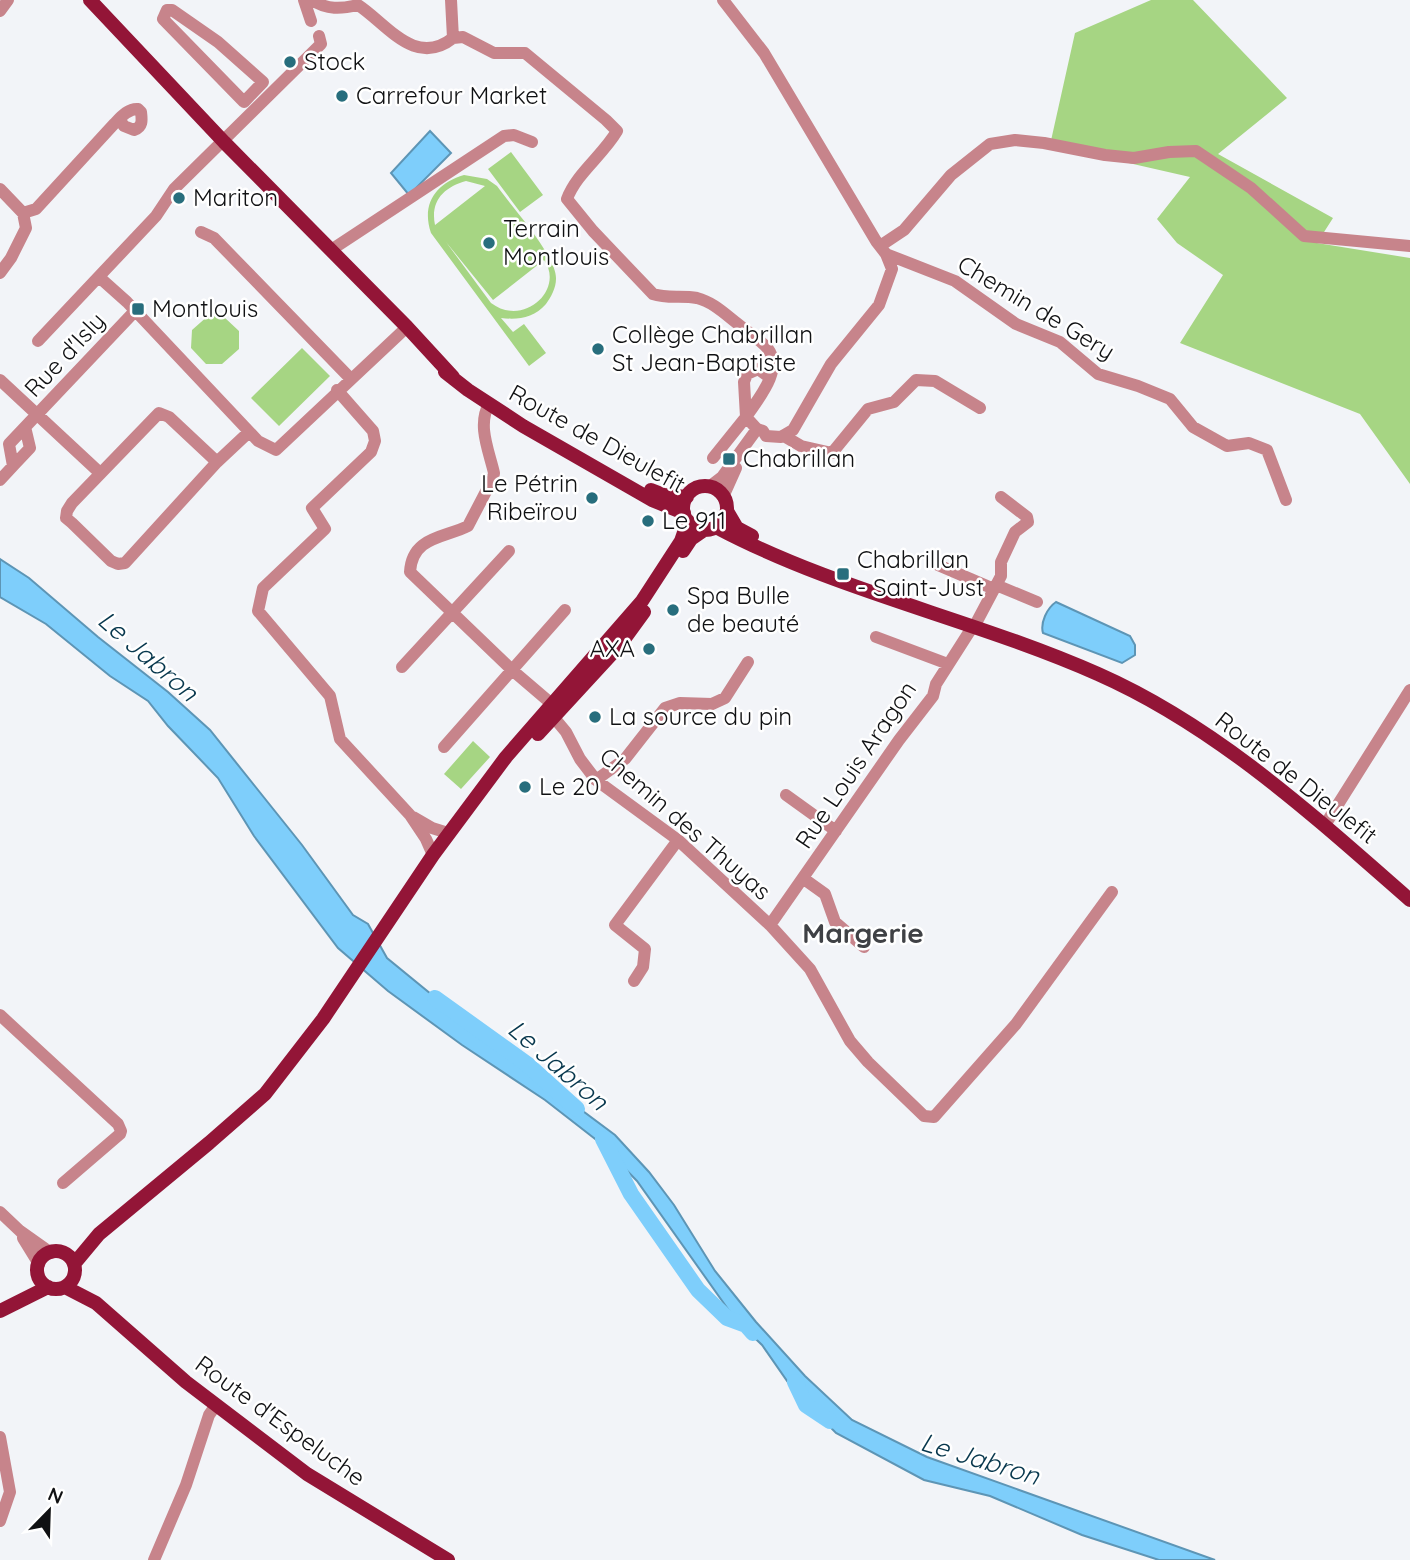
<svg xmlns="http://www.w3.org/2000/svg" width="1410" height="1560" font-family="Quicksand,sans-serif">
<rect width="100%" height="100%" fill="#f2f4f8"/>
<path fill="#a6d583" fill-rule="evenodd" d="M1151,0H1193L1287,98L1218,154L1333,218L1317,243L1410,258V484L1360,414L1180,343L1223,275L1177,243L1157,219L1190,177L1050,145L1075,33Z
M511,152L543,195L520,212L488,169Z
M464,175L487,179L497,186C511,206 557,256 556,279C556,288 551,297 546,304C534,318 518,320 501,318L513,332L524,324L546,353L529,366L431,233C421,204 436,183 464,175ZM466,181L485,186L435,225C430,201 444,187 466,181ZM446,242L493,300L544,260C565,289 524,328 491,303Z
M209,315L224,317L239,331V349L222,364H206L191,348L192,330Z
M302,348L330,376L279,426L251,398Z
M473,741L490,757L461,789L444,774Z"/>
<path fill="#7ecefb" stroke="#5d95b5" stroke-width="2" d="M430,131L451,153L409,195L391,173Z
M0,559L29,578L98,637L168,692L210,730L302,845L353,915L368,924L387,958L481,1035L615,1135L649,1172L674,1205L715,1271L756,1322L805,1376L852,1420L927,1457L1215,1560H1159L1082,1535L990,1496L924,1480L836,1433L792,1388L762,1345L735,1319L637,1181L599,1142L545,1100L462,1045L388,991L338,948L254,836L218,778L168,726L148,701L110,676L46,624L0,597Z
M1056,602L1130,636L1135,645V655L1122,663L1043,633C1040,623 1047,608 1056,602Z"/>
<g fill="none" stroke-linecap="round" stroke-linejoin="round">
<path stroke="#7ecefb" stroke-width="16" d="M435,998L527,1064L577,1109
M603,1139L631,1194L698,1290L727,1318L746,1325L753,1333
M795,1382L806,1405L830,1421"/>
<path stroke="#c7848b" stroke-width="12" d="M304,0L311,21
M312,0C327,10 341,9 358,5C387,24 415,68 453,38L451,0
M723,0L764,53L876,241L886,254L955,281L1016,324L1060,342L1098,374L1138,386L1170,399L1193,427L1227,446L1249,443L1267,450L1286,500
M167,10H172L218,42L263,82L244,102L163,19Z
M0,11L8,0
M453,38L463,37L494,53H525L606,120L617,131C603,155 576,174 567,199L593,231L653,294C667,299 682,295 697,298C713,302 725,314 738,324C747,332 760,339 768,349C784,370 757,400 746,417L757,429L763,431L766,436L781,437L793,430L831,364L879,305L892,269L886,254
M0,189L23,213L26,228L11,258L0,273
M23,213L36,209L114,124C120,118 128,108 138,109L141,112C142,120 143,127 134,130L124,126L119,119
M201,232L214,238L350,378
M880,246L904,230L951,175L990,144L1015,140L1044,143L1105,155L1134,158L1169,152L1196,151L1251,188L1304,236L1410,246
M331,250L504,136L514,135L532,142
M99,277L127,302L258,441L276,450L407,327
M38,341L156,216L174,189L321,44L319,36
M0,380L100,473
M337,390L373,431L375,441L371,452L312,508L325,529L263,588L258,611L330,696L340,739L410,815L426,839L433,855
M489,404C477,425 489,451 494,473L493,478L468,526C445,538 412,536 410,572L512,670L553,705
M159,413L169,417L217,462L125,563L118,564L111,561L72,523L66,518L67,511L72,503Z
M784,436L801,446L832,453L868,409L894,402L916,380L935,381L980,408
M713,458L746,417L744,382L747,374L758,369L769,377
M217,462L249,432
M13,466L30,448L25,427
M0,480L13,466L9,444L135,311
M709,487L722,477L757,429
M723,497L736,468
M938,565L994,589
M996,585L1037,602
M974,627L1001,576V562L1015,532L1028,522L1027,517L1001,497
M876,637L948,664
M402,667L509,551
M554,709L551,714L566,732L580,759L596,780L678,840L770,925L810,969L850,1041L868,1062L924,1116L934,1117L1016,1024L1112,892
M444,747L565,610
M596,780L625,759L665,708L680,703L712,704L725,698L748,662
M786,795L836,831
M413,817L432,828L448,833
M1325,825L1410,690
M804,879L825,894L835,922L864,947
M770,925L899,740L933,696L936,684L973,626
M634,981L643,967L645,949L615,925L678,840
M0,1015L118,1124L121,1131L120,1134L63,1183
M0,1212L20,1231L51,1253
M23,1238L39,1264
M0,1437L10,1492L0,1521
M154,1560L186,1485L209,1415L216,1405"/>
<path stroke="#931537" stroke-width="14" d="M90,0L224,142L407,327L453,377
M445,372L468,390L523,426L652,500L684,513
M683 508a22 22 0 1 1 44 0a22 22 0 1 1-44 0Z
M651,490L664,495L687,497
M727,511L737,528L752,536
M716,527C836,591 974,619 1098,674C1216,726 1314,816 1410,900
M683,551L691,539L704,530
M538,734L620,645L644,612
M37 1270a19 19 0 1 1 38 0a19 19 0 1 1-38 0Z
M74,1264L99,1234L209,1143L265,1094L323,1019L433,855L506,757L642,601L681,541L688,521
M65,1287L96,1303L186,1382L307,1474L448,1560
M0,1311L48,1287"/>
</g>
<g fill="#286e7d" stroke="#fff" stroke-width="2.5">
<circle cx="290" cy="62" r="7"/>
<circle cx="342" cy="96" r="7"/>
<circle cx="179" cy="198" r="7"/>
<circle cx="489" cy="243" r="7"/>
<rect x="131" y="302" width="14" height="14" rx="3.5"/>
<circle cx="598" cy="349" r="7"/>
<rect x="722" y="452" width="14" height="14" rx="3.5"/>
<circle cx="592" cy="498" r="7"/>
<circle cx="648" cy="521" r="7"/>
<rect x="836" y="567" width="14" height="14" rx="3.5"/>
<circle cx="673" cy="610" r="7"/>
<circle cx="649" cy="649" r="7"/>
<circle cx="595" cy="717" r="7"/>
<circle cx="525" cy="787" r="7"/>
</g>
<g text-anchor="middle" stroke-width="5" stroke-linejoin="round" paint-order="stroke">
<g font-size="24" fill="#101113" stroke="#fff" text-anchor="start">
<text x="304" y="70">Stock</text>
<text x="356" y="104">Carrefour Market</text>
<text x="193" y="206">Mariton</text>
<text x="503" y="237">Terrain<tspan x="503" dy="28">Montlouis</tspan></text>
<text x="152" y="317">Montlouis</text>
<text x="612" y="343">Collège Chabrillan<tspan x="612" dy="28">St Jean-Baptiste</tspan></text>
<text x="743" y="467">Chabrillan</text>
<text x="578" y="492" text-anchor="end">Le Pétrin<tspan x="578" dy="28">Ribeïrou</tspan></text>
<text x="662" y="529">Le 911</text>
<text x="857" y="568">Chabrillan<tspan x="857" dy="28">- Saint-Just</tspan></text>
<text x="687" y="604">Spa Bulle<tspan x="687" dy="28">de beauté</tspan></text>
<text x="635" y="657" text-anchor="end">AXA</text>
<text x="609" y="725">La source du pin</text>
<text x="539" y="795">Le 20</text>
</g>
<g font-size="24" fill="#101113" stroke="#fff">
<text transform="translate(1036 308) rotate(31)" y="8">Chemin de Gery</text>
<text transform="translate(65 355) rotate(-47)" y="8">Rue d'Isly</text>
<text transform="translate(597 439) rotate(29)" y="8">Route de Dieulefit</text>
<text transform="translate(856 765) rotate(-56)" y="8">Rue Louis Aragon</text>
<text transform="translate(1296 778) rotate(38)" y="8">Route de Dieulefit</text>
<text transform="translate(685 824) rotate(41)" y="8">Chemin des Thuyas</text>
<text transform="translate(280 1421) rotate(36)" y="8">Route d'Espeluche</text>
</g>
<g font-size="26" font-style="italic" fill="#07374d" stroke="#fff">
<text transform="translate(148 656) rotate(41)" y="9">Le Jabron</text>
<text transform="translate(558 1065) rotate(41)" y="9">Le Jabron</text>
<text transform="translate(980 1459) rotate(17)" y="9">Le Jabron</text>
</g>
<g font-size="28" font-weight="bold" fill="#3f4145" stroke="#fff">
<text x="863" y="943">Margerie</text>
</g>
</g>
<g transform="translate(49 1511) rotate(23)" stroke="#ffffff" stroke-width="5" paint-order="stroke">
<path d="M0-5L12 26L0 18L-12 26Z" fill="#101113"/>
<text y="-10" font-size="19" font-weight="bold" text-anchor="middle" fill="#101113">N</text>
</g>
</svg>
